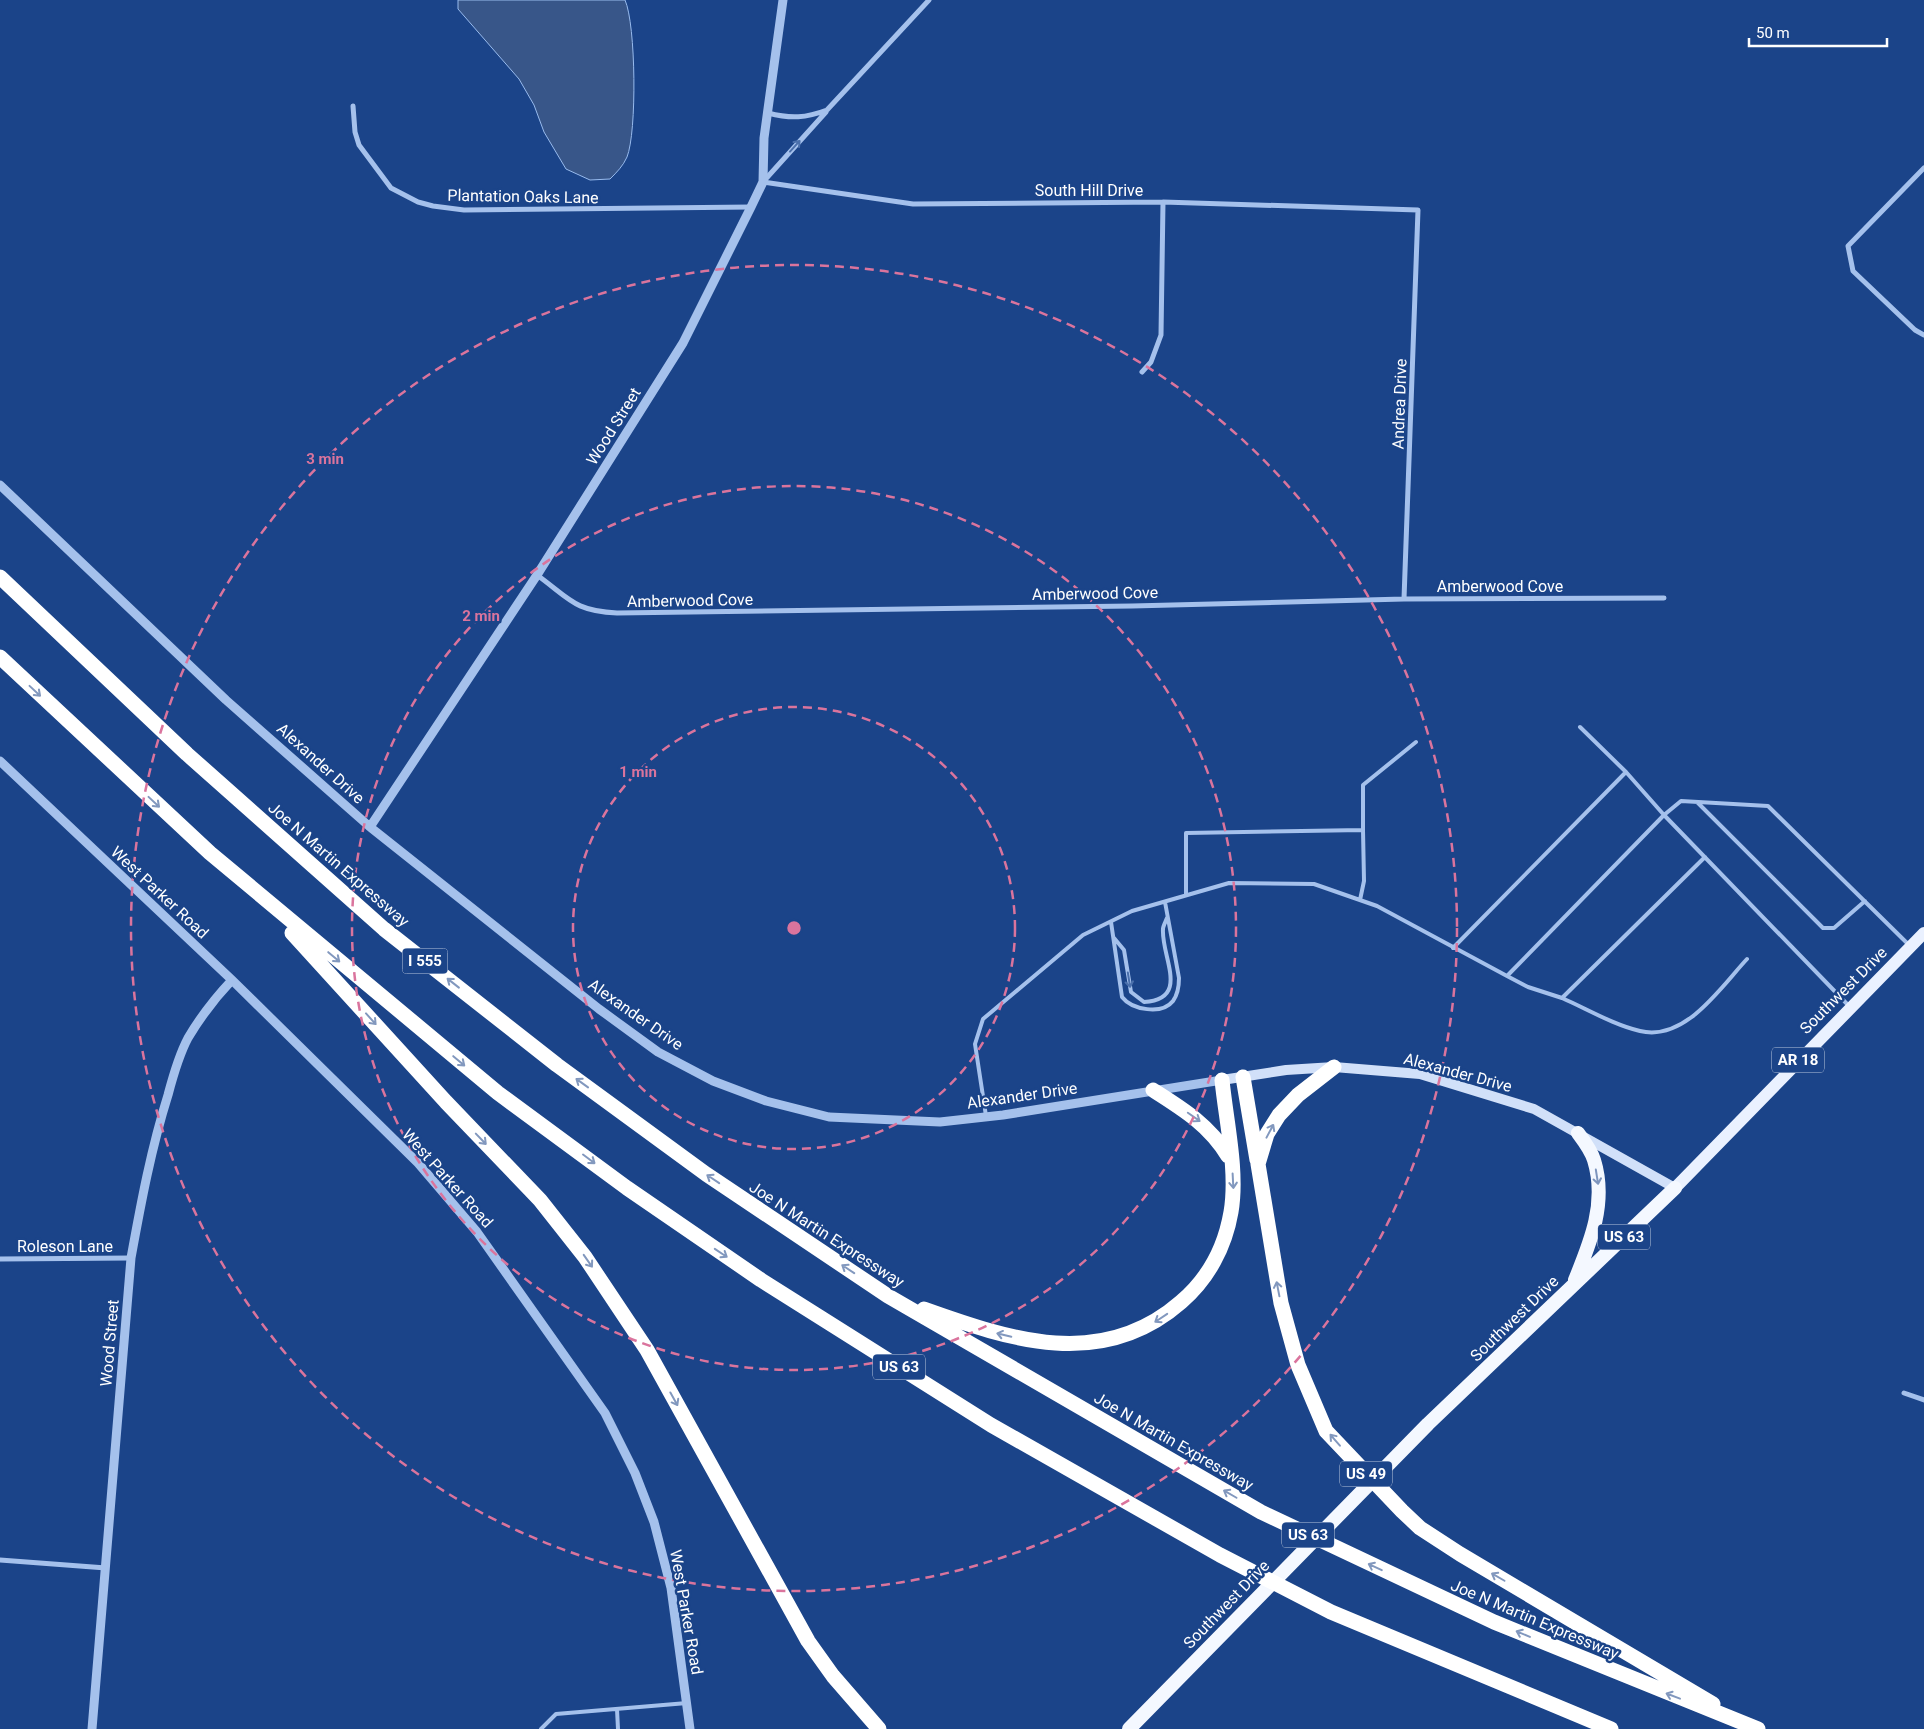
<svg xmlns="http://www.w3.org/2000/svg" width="1924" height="1729" font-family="Roboto,sans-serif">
<rect width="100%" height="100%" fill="#1b4489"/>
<path fill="#385689" stroke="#98bbee" d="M458,0H625C636,25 637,132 627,157C623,166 617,172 610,179L590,180L566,169L544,132L534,105L519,79L458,9Z"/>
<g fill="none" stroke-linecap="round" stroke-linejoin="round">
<path stroke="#a5c1ec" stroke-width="4" d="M1580,727L1626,772
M1697,802L1823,928H1834L1865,901
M1363,830V785L1416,742
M1186,895V833L1363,830L1364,881L1360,900
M1111,922L1122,997C1132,1010 1162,1015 1173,1001C1178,994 1179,987 1179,978L1165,902
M1114,938L1124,950L1131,992L1144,1002C1191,999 1161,957 1163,929C1163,926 1166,921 1167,918
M1453,948L1626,772L1664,815L1681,801L1768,806L1909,945
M1507,976L1528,987L1562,998L1705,857
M1562,998C1587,1009 1614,1025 1640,1031C1685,1042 1720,988 1747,959
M986,1116L975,1044L983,1019L1083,935L1132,911L1229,883L1314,884L1377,906L1507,976L1664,815L1849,1006
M617,1709L618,1729
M541,1729L556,1714L687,1703"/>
<path stroke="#a5c1ec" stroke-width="5" d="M353,106L355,132L359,145L391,188L418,202L433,206L464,210L751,207
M768,113C791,119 806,118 827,110L929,0
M1924,168L1848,246L1853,271L1915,330L1924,335
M763,182L913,204L1163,202L1418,210L1404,599
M763,182L826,112
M1142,372L1151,362L1161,335L1163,202
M537,575C570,599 574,611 617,613L1132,606L1404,599L1664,598
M0,1259L131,1258
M1904,1393L1924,1400
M0,1560L106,1568"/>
<path stroke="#a5c1ec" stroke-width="9" d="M0,485L226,700L370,827L599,1009L658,1052L713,1081L766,1101L829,1117L940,1122L1003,1115L1222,1080
M0,761L232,980L418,1163L477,1232L605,1413L635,1473L654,1522L671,1588L690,1729
M370,827L537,575L683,343L751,207L763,182L764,138L783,0
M92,1729L131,1258C141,1203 151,1149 168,1095C173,1076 179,1055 188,1038C201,1016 215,998 232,980"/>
<path stroke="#d1e0f9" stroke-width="10" d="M1222,1080L1286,1070L1334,1067L1420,1074L1534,1109L1675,1188"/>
<path stroke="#eaf1ff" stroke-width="12" d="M1675,1188L1924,933"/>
<path stroke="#f4f8ff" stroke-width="14" d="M1575,1280C1591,1241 1607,1202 1594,1160C1591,1150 1584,1141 1578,1133
M1129,1729L1428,1424L1675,1188"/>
<path stroke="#fff" stroke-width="15" d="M0,577L187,754L384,929L557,1065L706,1174L888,1296L1261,1512L1494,1622L1758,1729
M0,657L210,853L498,1093L627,1188L761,1280L991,1425L1220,1555L1331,1612L1611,1729
M292,933L446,1102L540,1200L585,1257L647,1350L808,1641L833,1676L879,1729
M1334,1067L1298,1095L1279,1115L1267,1134L1258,1164L1281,1303L1298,1365L1326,1431L1402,1511L1420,1528L1460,1554L1713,1704
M1243,1077L1257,1160
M1153,1090C1183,1109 1209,1125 1228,1156
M924,1309C1011,1340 1102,1371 1181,1302C1208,1279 1225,1247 1231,1212C1238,1171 1226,1121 1222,1080"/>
</g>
<defs><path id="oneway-shaft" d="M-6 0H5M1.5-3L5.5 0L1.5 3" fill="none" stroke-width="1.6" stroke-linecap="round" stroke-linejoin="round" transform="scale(1.25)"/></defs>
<g stroke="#4b70ac">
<use href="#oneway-shaft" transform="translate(795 146) rotate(-48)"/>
<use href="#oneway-shaft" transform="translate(1129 980) rotate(81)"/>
</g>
<g stroke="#8298be">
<use href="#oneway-shaft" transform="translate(35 691) rotate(43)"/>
<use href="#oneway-shaft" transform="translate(154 802) rotate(43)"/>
<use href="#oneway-shaft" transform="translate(334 957) rotate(40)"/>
<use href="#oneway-shaft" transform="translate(453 983) rotate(-142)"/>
<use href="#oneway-shaft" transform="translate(371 1019) rotate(48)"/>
<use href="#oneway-shaft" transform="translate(459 1061) rotate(40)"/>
<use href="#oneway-shaft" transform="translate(582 1083) rotate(-144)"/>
<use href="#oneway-shaft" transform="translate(1194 1117) rotate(35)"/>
<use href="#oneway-shaft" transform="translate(1270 1131) rotate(-62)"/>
<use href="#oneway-shaft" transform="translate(481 1139) rotate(46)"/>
<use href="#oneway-shaft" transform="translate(589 1159) rotate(37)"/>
<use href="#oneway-shaft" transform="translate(713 1179) rotate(-146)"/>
<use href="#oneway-shaft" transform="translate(1233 1181) rotate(87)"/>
<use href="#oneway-shaft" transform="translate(721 1253) rotate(34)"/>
<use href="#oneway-shaft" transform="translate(588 1261) rotate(55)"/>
<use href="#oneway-shaft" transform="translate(848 1269) rotate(-146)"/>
<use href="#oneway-shaft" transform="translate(1278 1289) rotate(-101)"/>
<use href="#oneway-shaft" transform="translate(1161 1318) rotate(146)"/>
<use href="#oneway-shaft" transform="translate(1004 1335) rotate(-167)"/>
<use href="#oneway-shaft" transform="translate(674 1399) rotate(61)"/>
<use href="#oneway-shaft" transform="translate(1335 1440) rotate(-131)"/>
<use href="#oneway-shaft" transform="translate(1230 1494) rotate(-150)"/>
<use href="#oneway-shaft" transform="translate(1375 1567) rotate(-155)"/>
<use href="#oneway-shaft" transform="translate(1498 1577) rotate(-150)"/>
<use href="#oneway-shaft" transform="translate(1523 1634) rotate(-157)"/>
<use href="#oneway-shaft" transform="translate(1673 1696) rotate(-159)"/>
</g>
<use stroke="#7d95be" href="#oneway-shaft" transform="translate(1597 1177) rotate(81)"/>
<g fill="none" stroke="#da749d" stroke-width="2.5" stroke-dasharray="9 6">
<circle cx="794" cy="928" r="221"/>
<circle cx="794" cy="928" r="442"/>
<circle cx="794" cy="928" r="663"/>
</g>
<g text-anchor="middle" stroke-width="5" stroke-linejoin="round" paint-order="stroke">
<g fill="#1b4489" stroke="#bbc7dc" stroke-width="1">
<rect x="402.5" y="948.5" width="45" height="25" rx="4"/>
<rect x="1772" y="1047.5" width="52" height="25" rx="4"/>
<rect x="1598" y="1224.5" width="52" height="25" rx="4"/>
<rect x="873" y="1354.5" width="52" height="25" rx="4"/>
<rect x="1340" y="1461.5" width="52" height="25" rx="4"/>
<rect x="1282" y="1522.5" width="52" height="25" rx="4"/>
</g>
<g font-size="15" font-weight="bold" fill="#fff">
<text x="425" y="966">I 555</text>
<text x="1798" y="1065">AR 18</text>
<text x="1624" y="1242">US 63</text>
<text x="899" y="1372">US 63</text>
<text x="1366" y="1479">US 49</text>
<text x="1308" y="1540">US 63</text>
</g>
<g font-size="16" fill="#fff" stroke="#1b4489">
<text x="1089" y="196">South Hill Drive</text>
<text transform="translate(523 196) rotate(1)" y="6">Plantation Oaks Lane</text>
<text transform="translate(1399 404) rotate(-88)" y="6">Andrea Drive</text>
<text transform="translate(613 426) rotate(-58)" y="6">Wood Street</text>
<text x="1500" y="592">Amberwood Cove</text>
<text transform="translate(1095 593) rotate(-1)" y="6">Amberwood Cove</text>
<text transform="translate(690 600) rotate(-1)" y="6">Amberwood Cove</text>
<text transform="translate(321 763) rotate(42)" y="6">Alexander Drive</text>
<text transform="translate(339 864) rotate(41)" y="6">Joe N Martin Expressway</text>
<text transform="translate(160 892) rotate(43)" y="6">West Parker Road</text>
<text transform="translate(1843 990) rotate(-45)" y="6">Southwest Drive</text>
<text transform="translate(636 1014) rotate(35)" y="6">Alexander Drive</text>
<text transform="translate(1458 1072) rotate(15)" y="6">Alexander Drive</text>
<text transform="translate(1022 1095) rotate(-8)" y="6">Alexander Drive</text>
<text transform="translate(448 1178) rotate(48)" y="6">West Parker Road</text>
<text transform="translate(827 1234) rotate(33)" y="6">Joe N Martin Expressway</text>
<text x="65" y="1252">Roleson Lane</text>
<text transform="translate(1514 1318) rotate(-44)" y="6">Southwest Drive</text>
<text transform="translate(109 1343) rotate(-85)" y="6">Wood Street</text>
<text transform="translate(1174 1441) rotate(30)" y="6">Joe N Martin Expressway</text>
<text transform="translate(1226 1604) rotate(-46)" y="6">Southwest Drive</text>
<text transform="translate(687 1612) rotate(80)" y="6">West Parker Road</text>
<text transform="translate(1535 1619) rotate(23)" y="6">Joe N Martin Expressway</text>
</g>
</g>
<circle cx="794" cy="928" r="8" fill="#da749d" stroke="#1b4489" stroke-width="2.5"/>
<g font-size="15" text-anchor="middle" font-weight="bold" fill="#da749d" stroke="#1b4489" stroke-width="5" stroke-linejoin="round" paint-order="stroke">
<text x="325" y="464">3 min</text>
<text x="481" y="621">2 min</text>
<text x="638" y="777">1 min</text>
</g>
<path d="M1749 38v8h138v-8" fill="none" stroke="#ffffff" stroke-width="2.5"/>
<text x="1756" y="38" font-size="15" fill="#ffffff" stroke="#1b4489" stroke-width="4" paint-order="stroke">50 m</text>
</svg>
